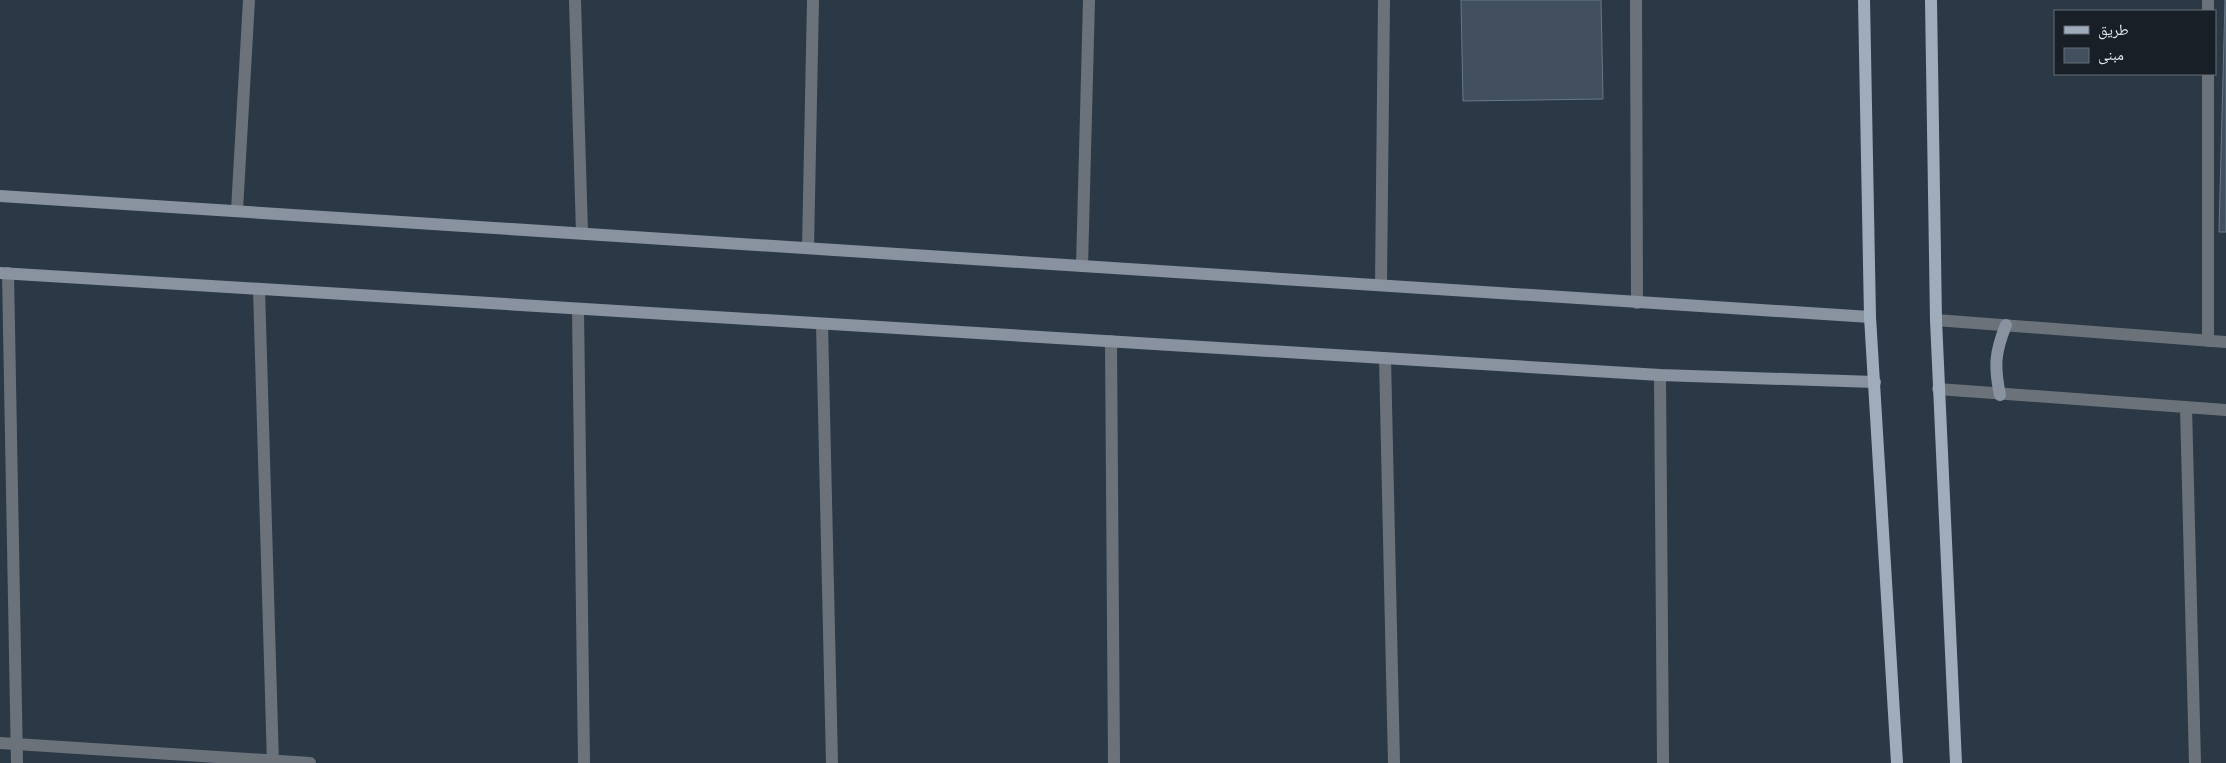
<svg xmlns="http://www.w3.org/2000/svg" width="2226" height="763" font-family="Georgia,'Noto Naskh Arabic',serif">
<rect width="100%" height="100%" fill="#2b3947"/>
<path fill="#414f5f" stroke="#697889" d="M1461,0H1601L1603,99L1463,101Z
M2225,0H2226V232H2219Z"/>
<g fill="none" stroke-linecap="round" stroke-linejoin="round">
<path stroke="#6c727a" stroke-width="12" d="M575,0L582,233
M1636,0L1637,303
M2208,0V11
M2208,74V341
M237,210L249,0
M808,248L813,0
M1082,266L1089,0
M8,273L17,763
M1381,285L1384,0
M259,289L273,763
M578,309L584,763
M1936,320L2226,342
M822,324L832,763
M1111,341L1114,763
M1385,358L1394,763
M1660,375L1663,763
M1938,389L2226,410
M2186,407L2195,763
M0,743L310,763"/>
<path stroke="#88939f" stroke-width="12" d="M0,196L1870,317
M0,273L1660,375L1875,382
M2000,395C1994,366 1995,352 2006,325"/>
<path stroke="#9facbc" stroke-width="12" d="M1864,0L1870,317L1897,763
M1931,0L1936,320L1956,763"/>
</g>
<rect x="2054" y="10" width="162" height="65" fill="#191f26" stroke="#686f77"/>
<rect x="2064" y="26" width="25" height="8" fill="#9facbc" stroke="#686f77"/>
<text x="2098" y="35" font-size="15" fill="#dfe8f1">طريق</text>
<rect x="2064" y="48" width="25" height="15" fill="#414f5f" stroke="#686f77"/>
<text x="2098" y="60" font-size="15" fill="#dfe8f1">مبنى</text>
</svg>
